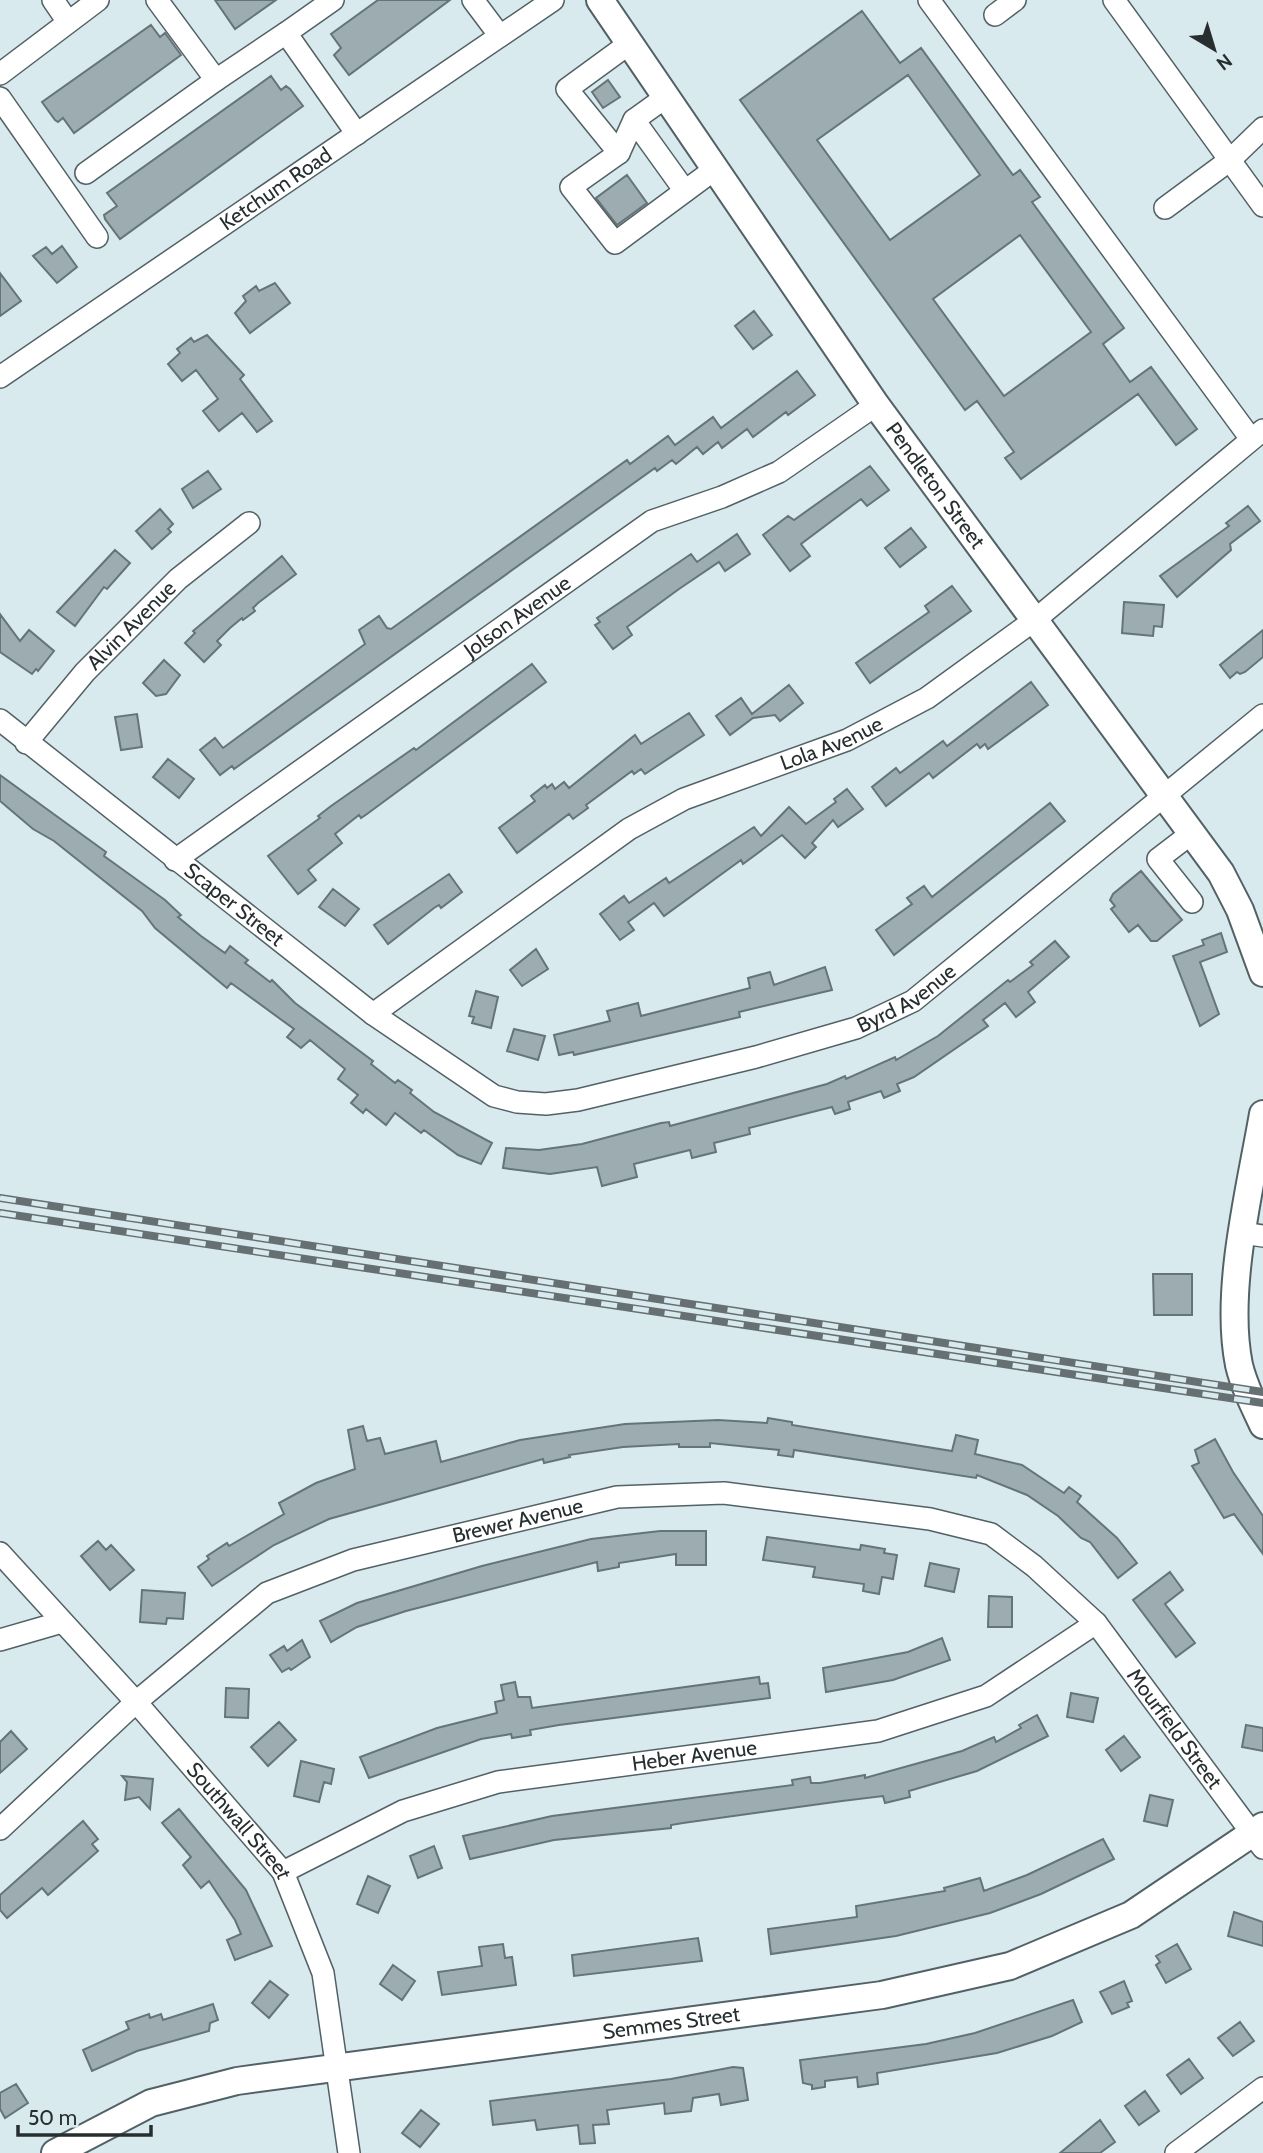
<svg xmlns="http://www.w3.org/2000/svg" width="1263" height="2153" font-family="Cabin,sans-serif">
<rect width="100%" height="100%" fill="#d9eaef"/>
<path fill="#9cacb1" stroke="#657478" stroke-width="2" fill-rule="evenodd" d="M215,0H276L235,29Z
M378,0H450L349,75L334,55L341,48L331,34Z
M862,11L900,63L921,48L1013,175L1020,170L1040,197L1032,202L1124,328L1103,344L1130,382L1151,367L1197,429L1176,445L1138,394L1021,479L1005,458L1014,452L977,401L965,410L740,100ZM908,75L980,175L890,240L817,140ZM1020,235L1091,332L1004,396L933,299Z
M151,25L160,37L165,33L181,55L74,133L63,118L58,122L55,120L42,102Z
M271,76L281,90L286,86L290,89L303,106L120,239L105,219L104,215L117,206L107,193Z
M608,80L620,97L603,108L592,92Z
M627,175L647,203L617,225L596,198Z
M62,246L77,267L57,283L33,256L46,247L52,254Z
M0,273L21,301L0,316Z
M275,283L290,303L250,333L235,313L246,301L243,296L256,286L259,291Z
M754,311L772,335L753,349L735,326Z
M207,335L244,375L240,379L272,421L257,432L242,413L219,431L203,411L218,399L196,370L182,381L168,364L180,353L177,349L191,338L194,342Z
M797,371L815,395L788,415L786,412L753,437L747,429L722,448L718,442L703,454L697,447L676,464L672,460L657,471L655,468L234,769L232,766L220,775L200,750L215,738L223,748L365,644L359,630L379,616L387,628L391,629L627,460L630,464L668,436L675,445L713,417L721,428Z
M870,466L889,490L867,506L861,499L801,544L810,556L790,571L763,535L788,516L794,520Z
M208,471L221,489L193,508L182,489Z
M1248,506L1260,521L1230,544L1231,550L1177,597L1160,576L1229,526L1226,523Z
M160,509L173,524L168,529L171,532L152,549L136,531Z
M911,528L926,547L900,567L885,548Z
M737,534L750,554L725,571L719,562L679,589L627,627L632,635L613,649L595,625L600,622L597,618L691,554L697,562Z
M115,550L130,563L107,589L104,587L75,626L57,612Z
M282,556L296,574L258,603L253,608L255,611L243,620L242,618L230,628L217,641L221,645L204,662L185,643L195,633L193,631Z
M952,586L971,611L870,683L856,663L929,612L925,606Z
M1124,602L1164,605L1162,627L1154,626L1153,636L1122,633Z
M0,614L20,641L29,630L54,651L38,671L36,669L32,674L0,652Z
M1263,630V657L1245,672L1240,674L1237,672L1230,678L1220,665Z
M164,660L180,675L166,694L156,696L143,683Z
M532,664L546,682L367,814L361,818L359,815L335,834L342,843L308,870L316,880L298,894L268,856L320,818L318,816L331,806L414,748L416,750Z
M1031,682L1048,705L988,749L985,744L980,748L977,744L933,778L929,773L886,806L872,787L896,768L900,773L943,741L947,746Z
M789,685L803,703L780,721L775,715L753,718L730,735L716,716L741,698L752,714Z
M689,713L704,735L645,774L641,769L634,774L632,771L586,805L588,808L573,819L569,814L517,853L499,828L535,801L531,796L545,785L547,788L552,784L555,789L564,782L569,788L635,735L641,744Z
M137,714L142,747L121,750L115,717Z
M168,759L194,779L179,798L153,777Z
M0,775L106,852L104,856L165,900L181,915L178,917L201,936L225,953L230,946L248,960L245,963L270,982L272,980L295,1003L373,1061L371,1064L395,1083L398,1080L412,1090L410,1093L434,1112L492,1143L481,1164L458,1155L424,1130L421,1133L395,1113L386,1125L366,1109L363,1113L351,1103L358,1095L338,1079L345,1069L310,1040L301,1048L287,1037L294,1029L231,983L227,988L155,928L142,911L54,841L33,829L0,801Z
M847,789L863,809L838,827L833,820L812,843L816,847L805,858L782,835L743,864L741,860L664,916L654,903L628,922L634,930L620,940L600,914L624,896L629,903L666,878L669,883L754,827L761,836L789,807L806,824L836,802L834,799Z
M1050,803L1065,821L894,955L876,930L912,904L907,898L924,886L932,897Z
M1141,871L1182,920L1157,941H1151L1138,925L1129,932L1111,909L1115,906L1110,900L1113,894Z
M449,874L462,892L441,908L439,905L434,908L388,944L374,925Z
M333,889L359,909L345,926L319,907Z
M1221,933L1227,952L1200,962L1219,1014L1200,1026L1173,956L1204,945L1202,940Z
M1055,941L1069,957L1028,992L1035,1002L1016,1017L1005,1003L983,1020L988,1026L914,1077L897,1084L900,1091L884,1098L881,1091L848,1102L850,1109L835,1114L832,1107L749,1128L750,1134L714,1143L716,1152L692,1158L690,1150L634,1164L637,1177L602,1186L597,1167L550,1174L503,1168L506,1148L539,1150L582,1144L661,1123L669,1122L670,1126L827,1084L845,1076L846,1079L895,1057L896,1060L938,1036L1008,980L1010,982L1033,965L1030,962Z
M536,949L548,969L522,986L510,970Z
M825,967L832,990L739,1012L740,1017L710,1024L574,1055L573,1052L559,1055L554,1035L610,1021L607,1011L638,1003L641,1016L750,988L748,978L770,972L774,985Z
M476,991L498,997L491,1028L472,1023L474,1017L469,1016Z
M514,1029L545,1036L538,1060L507,1051Z
M1153,1274H1192V1315H1154Z
M768,1418L792,1422V1425L952,1451L956,1435L978,1440L975,1454L1022,1465L1064,1493L1069,1487L1081,1496L1077,1502L1117,1538L1137,1563L1118,1578L1090,1542L1081,1538L1058,1516L1027,1495L977,1475L976,1478L794,1450L793,1457L778,1455L779,1450L710,1443V1447H679V1444L623,1447L569,1455L570,1457L544,1463L543,1459L329,1519L274,1545L212,1586L198,1567L209,1559L207,1556L227,1543L229,1546L284,1514L279,1503L316,1483L355,1469L348,1430L363,1426L367,1441L380,1438L385,1454L436,1441L441,1462L520,1440L625,1424L718,1420L767,1423Z
M1215,1439L1233,1472L1263,1516V1554L1234,1514L1224,1518L1192,1466L1199,1463L1195,1450Z
M660,1531H706V1565H676V1554L619,1563V1567L598,1571L597,1562L406,1611L357,1627L331,1642L320,1621L357,1603L482,1566L591,1539Z
M767,1537L860,1550L861,1545L885,1549L884,1553L897,1555L893,1579L882,1577L879,1594L863,1591L864,1584L813,1577L815,1567L763,1560Z
M98,1541L106,1550L111,1545L134,1570L110,1590L81,1556Z
M930,1563L959,1569L954,1592L925,1586Z
M1170,1572L1183,1590L1165,1604L1195,1643L1176,1657L1133,1600Z
M142,1590L185,1593L183,1619L167,1618L166,1624L140,1622Z
M989,1596L1012,1597V1627H988Z
M942,1638L950,1660L893,1680L826,1692L823,1668L908,1652Z
M302,1640L310,1657L291,1670L289,1668L282,1672L270,1655L284,1646L287,1651Z
M759,1677L760,1684L768,1683L770,1698L559,1725L530,1730L531,1735L512,1738L511,1734L481,1739L369,1778L360,1757L437,1728L497,1713L495,1702L504,1700L501,1685L515,1682L518,1697H530L532,1708Z
M226,1688L249,1689L248,1718L225,1717Z
M1071,1693L1098,1698L1093,1722L1067,1717Z
M1037,1715L1048,1736L977,1771L909,1791L910,1797L885,1803L883,1796L842,1801L683,1823L671,1825V1828L554,1840L470,1859L463,1836L552,1816L793,1785L792,1780L810,1777L811,1783H820L865,1775V1778L962,1751L994,1737L996,1742L1021,1728L1019,1725Z
M279,1722L296,1740L268,1766L251,1747Z
M1246,1725L1263,1728V1751L1242,1747Z
M11,1731L27,1749L0,1773V1742Z
M1124,1736L1140,1757L1121,1771L1106,1750Z
M301,1761L334,1769L331,1784L324,1782L319,1802L294,1796Z
M122,1776L153,1779L150,1809L139,1797L125,1800L127,1782Z
M1150,1795L1173,1800L1167,1826L1144,1821Z
M179,1809L246,1890L272,1946L235,1960L227,1940L241,1934L235,1920L209,1881L201,1888L183,1865L191,1857L162,1823Z
M83,1821L98,1839L92,1844L98,1851L48,1895L42,1888L7,1918L0,1910V1895Z
M1103,1839L1114,1859L1041,1894L990,1913L896,1936L771,1954L768,1929L857,1917L856,1906L945,1891L944,1888L980,1878L984,1891L1027,1875Z
M434,1846L442,1868L418,1878L410,1856Z
M368,1876L390,1886L378,1913L357,1904Z
M1234,1912L1263,1922V1946L1228,1936Z
M698,1938L702,1961L574,1976L572,1955Z
M503,1944L505,1958L512,1957L516,1985L442,1995L438,1972L482,1966L479,1947Z
M1177,1944L1191,1969L1166,1983L1156,1965L1160,1962L1156,1956Z
M393,1965L415,1981L402,2000L380,1984Z
M270,1981L288,1995L269,2018L252,2003Z
M1124,1981L1132,2001L1127,2003L1129,2007L1112,2014L1100,1992Z
M1073,2000L1082,2022L1052,2036L997,2053L877,2073L878,2084L858,2087L857,2077L825,2081V2087L812,2089V2085L803,2083L800,2060L926,2044L975,2033Z
M213,2004L218,2020L210,2023L209,2031L137,2051L92,2071L83,2050L129,2029L126,2022L149,2014L150,2018L161,2014L163,2020Z
M1240,2022L1254,2041L1233,2056L1218,2038Z
M1189,2059L1203,2078L1181,2094L1167,2075Z
M733,2067L743,2068L748,2100L721,2105L719,2094L693,2098L691,2111L665,2114L664,2103L607,2110L609,2124L593,2125L595,2143L580,2144L578,2125L537,2130L535,2120L493,2125L490,2101L671,2079Z
M16,2084L28,2103L5,2118L0,2109V2093Z
M1145,2091L1159,2111L1139,2125L1125,2106Z
M421,2110L439,2124L420,2147L402,2133Z
M1100,2120L1115,2142L1100,2153H1060Z"/>
<g fill="none" stroke-linecap="round" stroke-linejoin="round">
<g stroke="#526166" stroke-width="24">
<g id="minor">
<path d="M53,0L68,22"/>
<path d="M157,0L216,80L286,33"/>
<path d="M333,0L286,33L357,134"/>
<path d="M473,0L500,36"/>
<path d="M929,0L1251,439"/>
<path d="M1114,0L1263,206"/>
<path d="M995,15L1015,0"/>
<path d="M630,43L567,89L619,153L571,187L615,243L715,169"/>
<path d="M0,74L98,0"/>
<path d="M0,98L97,237"/>
<path d="M634,120L685,191"/>
<path d="M619,153L634,120L666,97"/>
<path d="M86,173L216,80"/>
<path d="M1165,208L1230,160L1263,128"/>
<path id="s1" d="M0,377L553,0"/>
<path id="s2" d="M0,720L373,1014L494,1096L517,1102L546,1104L578,1100L756,1057L856,1028L913,1001L1263,715"/>
<path id="s3" d="M26,743L85,672L178,579L249,523"/>
<path id="s4" d="M175,860L652,521L722,497L779,472L876,405"/>
<path d="M1192,902L1158,859L1192,833"/>
<path id="s5" d="M373,1014L629,829L684,799L847,740L927,698L1036,619L1263,430"/>
<path d="M1243,1233L1263,1236"/>
<path id="s6" d="M0,1553L136,1702L283,1872L323,1973L349,2153"/>
<path d="M0,1640L62,1622"/>
<path id="s7" d="M0,1829L136,1702L267,1593L353,1560L617,1497L724,1493L930,1519L991,1534L1034,1566L1096,1623L1263,1848"/>
<path id="s8" d="M283,1872L403,1811L498,1782L878,1731L986,1696L1096,1623"/>
<path d="M1176,2153L1263,2088"/>
</g>
</g>
<g stroke="#526166" stroke-width="30">
<g id="major">
<path id="s9" d="M600,0L876,405L1221,873L1240,910L1263,973"/>
<path d="M1263,1114C1250,1189 1224,1291 1239,1365C1244,1386 1254,1406 1263,1425"/>
<path id="s10" d="M55,2153L151,2103L237,2081L882,1995L1010,1966L1131,1915L1263,1826"/>
</g>
</g>
<use href="#minor" stroke="#fff" stroke-width="21"/>
<use href="#major" stroke="#fff" stroke-width="26"/>
<g stroke="#667073" stroke-width="8">
<path id="rail" d="M0,1198L1263,1392
M0,1213L1263,1403"/>
</g>
<use href="#rail" stroke="#d9eaef" stroke-width="5" stroke-dasharray="16" stroke-linecap="butt"/>
</g>
<g text-anchor="middle" stroke-width="6" stroke-linejoin="round" paint-order="stroke">
<g font-size="21" fill="#272e2f" stroke="#d9eaef">
<text dy="7" stroke="none"><textPath href="#s1" startOffset="334">Ketchum Road</textPath></text>
<text dy="7" stroke="none"><textPath href="#s9" startOffset="590">Pendleton Street</textPath></text>
<text dy="7" stroke="none"><textPath href="#s4" startOffset="420">Jolson Avenue</textPath></text>
<text dy="7" stroke="none"><textPath href="#s3" startOffset="158">Alvin Avenue</textPath></text>
<text dy="7" stroke="none"><textPath href="#s5" startOffset="536">Lola Avenue</textPath></text>
<text dy="7" stroke="none"><textPath href="#s2" startOffset="298">Scaper Street</textPath></text>
<text dy="7" stroke="none"><textPath href="#s2" startOffset="1052">Byrd Avenue</textPath></text>
<text dy="7" stroke="none"><textPath href="#s7" startOffset="618">Brewer Avenue</textPath></text>
<text dy="7" stroke="none"><textPath href="#s7" startOffset="1367">Mourfield Street</textPath></text>
<text dy="7" stroke="none"><textPath href="#s8" startOffset="432">Heber Avenue</textPath></text>
<text dy="7" stroke="none"><textPath href="#s6" startOffset="359">Southwall Street</textPath></text>
<text dy="7" stroke="none"><textPath href="#s10" startOffset="635">Semmes Street</textPath></text>
</g>
</g>
<g transform="translate(1214 49) rotate(142)" stroke="#d9eaef" stroke-width="5" paint-order="stroke">
<path d="M0-5L12 26L0 18L-12 26Z" fill="#272e2f"/>
<text y="-10" font-size="19" font-weight="bold" text-anchor="middle" fill="#272e2f">N</text>
</g>
<path d="M18 2125v10h133v-10" fill="none" stroke="#272e2f" stroke-width="3.5"/>
<text x="28" y="2125" font-size="21" fill="#272e2f" stroke="#d9eaef" stroke-width="5" paint-order="stroke">50 m</text>
</svg>
